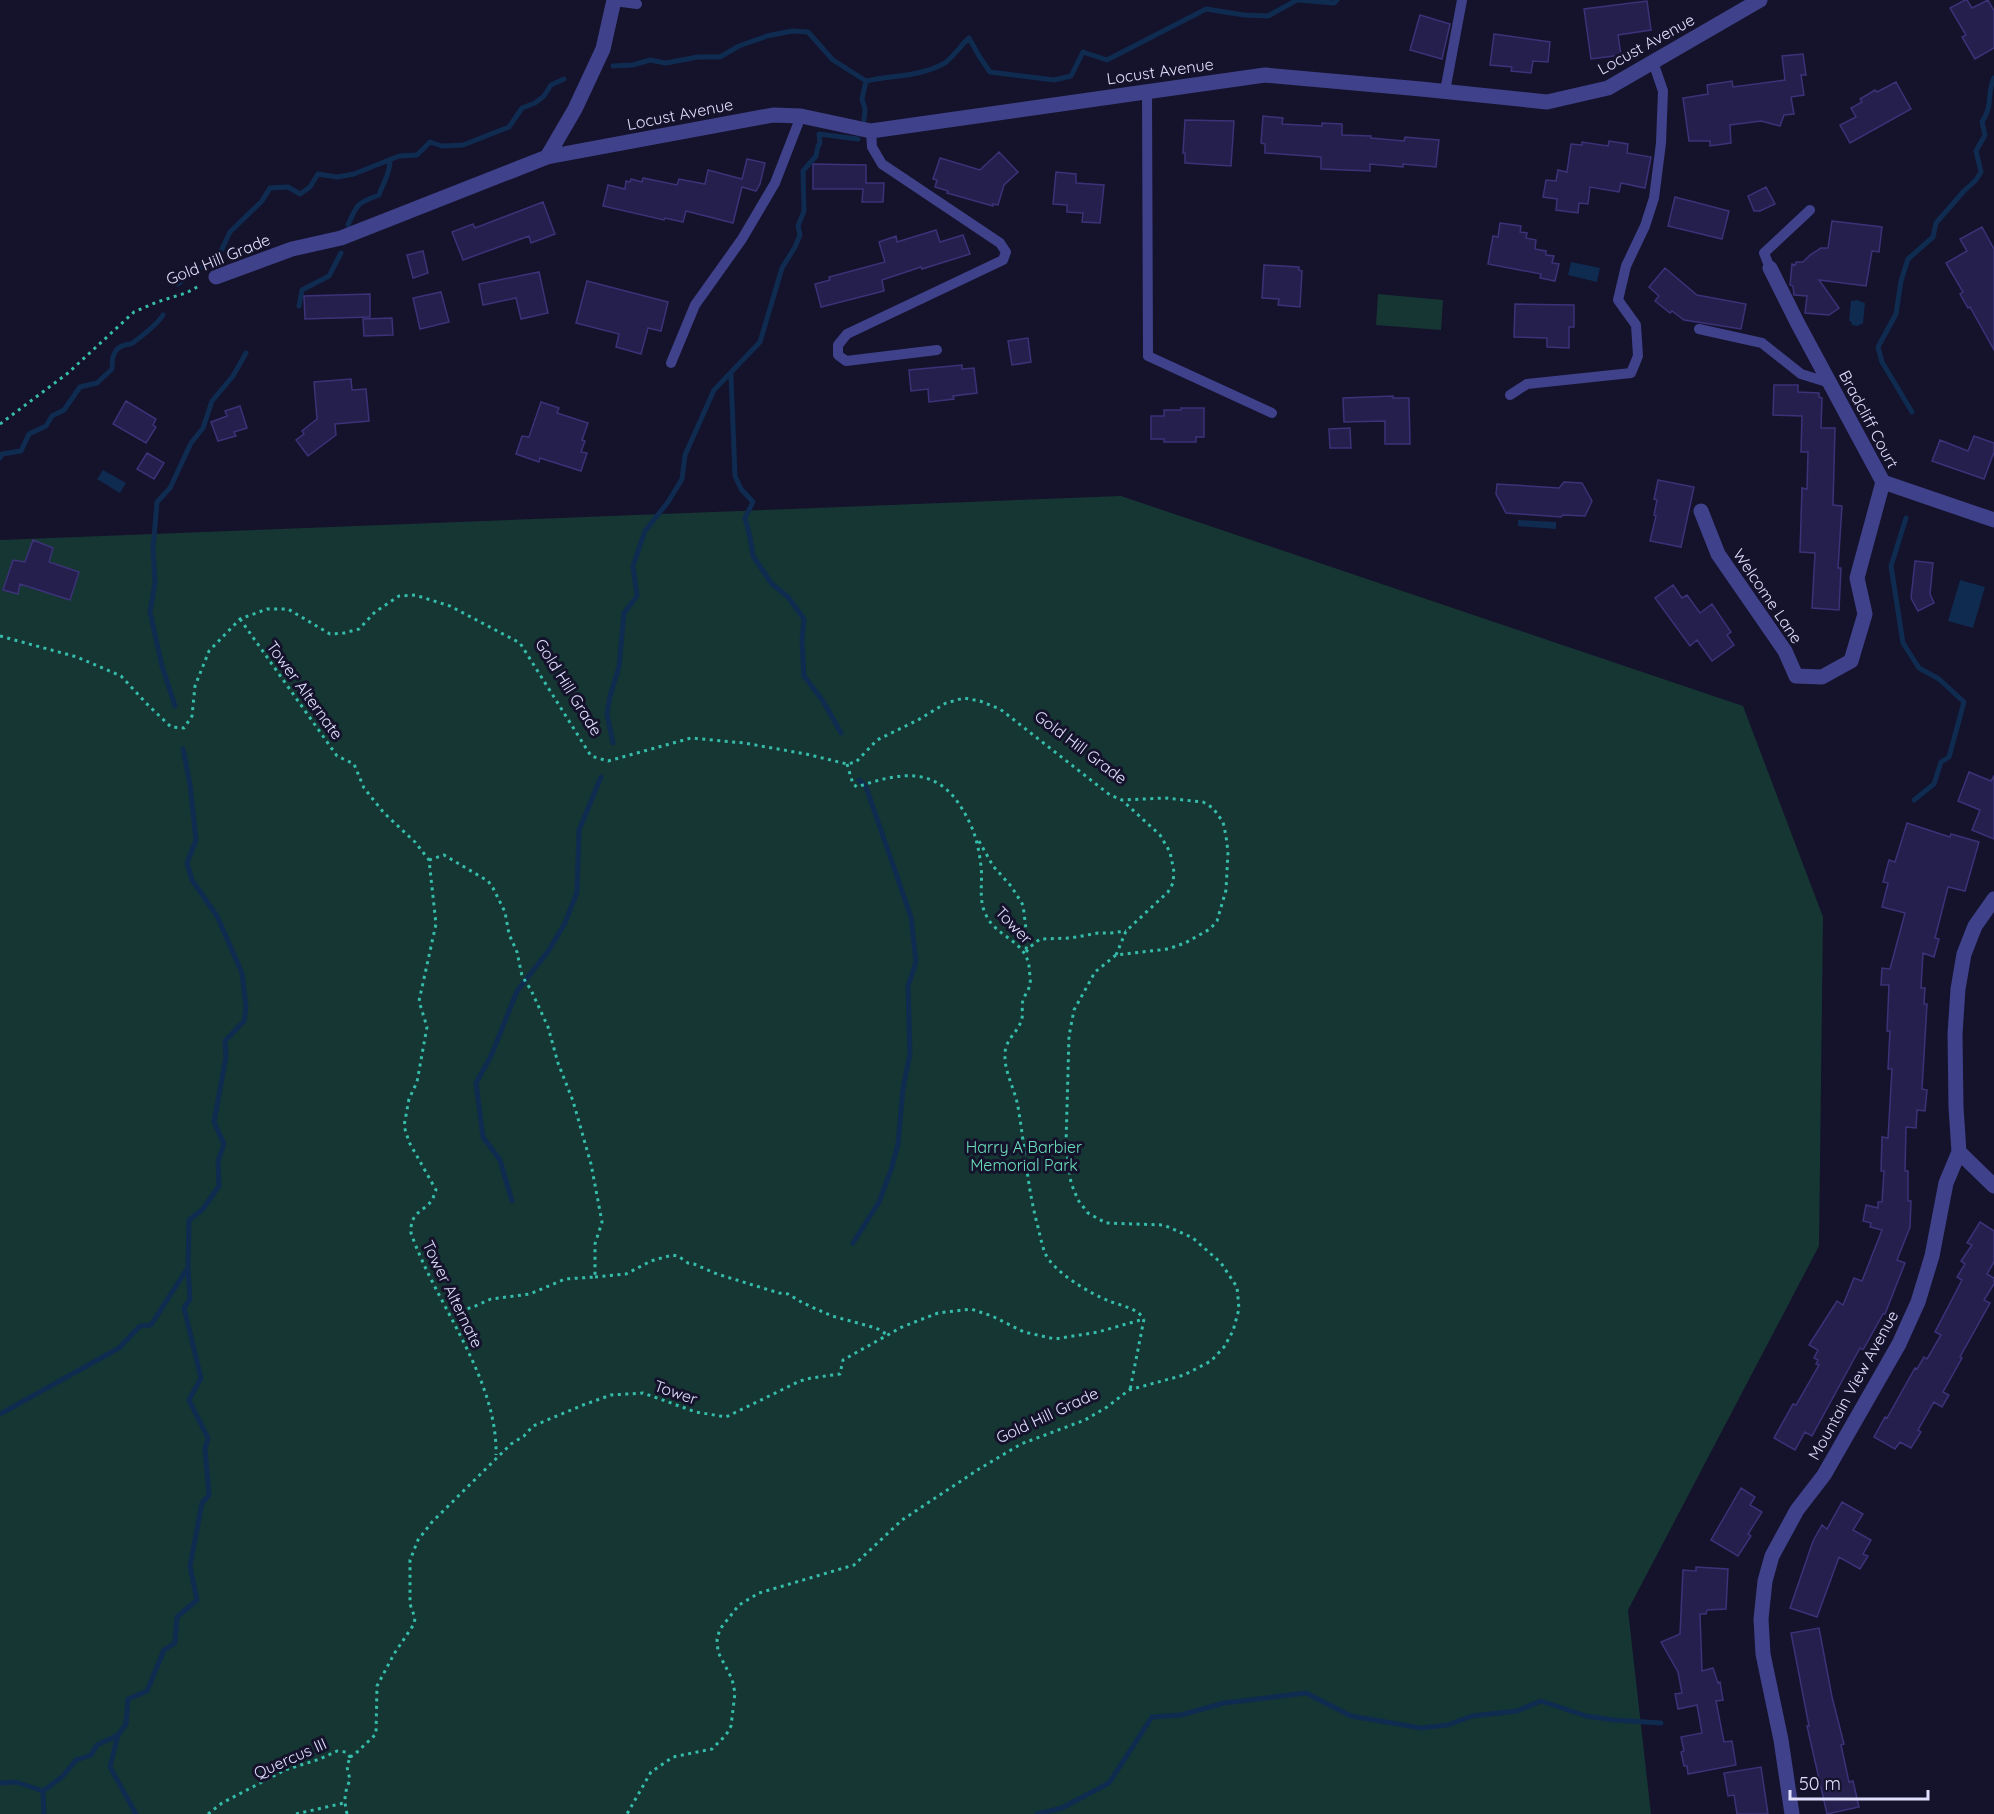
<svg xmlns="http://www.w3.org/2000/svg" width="1994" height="1814" font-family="Quicksand,sans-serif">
<rect width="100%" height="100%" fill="#15122c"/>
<path fill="#163633" d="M1378,294L1443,300L1441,330L1376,325Z
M1121,496L1743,706L1823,917L1819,1246L1628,1610L1651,1814H0V540Z"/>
<path fill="#0f2b4f" d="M1571,262L1600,268L1597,282L1568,275Z
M1857,300L1865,303L1863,323L1858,326L1852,325L1851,321H1849L1851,301Z
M103,470L126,483L120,493L97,479Z
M1518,520L1556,522V529L1518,526Z
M1960,580L1985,587L1973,628L1948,621Z"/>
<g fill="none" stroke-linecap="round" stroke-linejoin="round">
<path stroke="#0f2b4f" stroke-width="5" d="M1298,0L1334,3L1337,0
M613,66L633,65L650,60L666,63L698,57H720L739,46L767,36L792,31L808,32L833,60L866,81C891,75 919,77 943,64C950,61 962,44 969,38L979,56L990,72L1054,80L1071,76L1083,52L1107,60L1206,9L1244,15L1268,16L1297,0
M864,120L865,109L862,99L866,81
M348,225C357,204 357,203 379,195C383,183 390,174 390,161
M178,284L207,263L222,249L230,232L262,201L270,188L288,187L300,194L310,187L318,174L337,177L354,174L399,156L417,155L430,142L442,146L463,145L509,127L522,108L535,103L544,96L551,85L564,79
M299,306L302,290L329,276L341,253
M731,375L735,476L741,489L753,502L745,518L750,537L753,556L772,584L788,597L804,619L802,640L804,676L823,701L841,733
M1912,412L1882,362L1878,347L1896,314L1901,281L1908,259L1933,237L1936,223L1964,191L1976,180L1981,172L1976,151L1985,135L1982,122C1994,104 1986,94 1994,78
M0,458L2,454L21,451L29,434L46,426L52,416L64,410L80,387L97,383L112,369C112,358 113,348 125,345C131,343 129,346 134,342C143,335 157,325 163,315
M1906,518L1891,566L1903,643L1919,668L1939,679L1964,702L1949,757L1941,762L1934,784L1914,800
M175,706L162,666L150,612L155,583L153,549L157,502L170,488L191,443L203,428L212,401L233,376L246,353
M613,743L607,714L610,696L619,667L624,613L637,596L633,566L645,531L668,502L682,479L685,455L714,390L760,342L782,268L795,247L800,235L798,226L804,211L803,171L816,156L818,146L820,143L819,134L858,139
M512,1201L500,1160L483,1137L476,1083L491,1056L517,991L549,950L565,923L577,892L579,830L601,777
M853,1243L879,1202L891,1170L898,1144L903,1088L910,1054L908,986L916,962L911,917L866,787L859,780
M0,1414L119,1348L140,1326L151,1325L187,1269
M118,1735L110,1767L136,1814
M0,1783L16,1782L43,1791
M44,1814L43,1791L62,1777L76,1760L91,1755L97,1745L118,1735L126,1724L128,1699L147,1691L164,1650L175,1643L177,1617L197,1600L190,1566L202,1503L209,1495L205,1449L208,1438L189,1400L201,1378L184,1308L190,1299L188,1267L189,1220L202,1210L219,1186L218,1161L224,1144L214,1122L226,1057L225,1041L244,1021L246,1007L242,973L217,916L192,880L187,863L196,840L190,784L183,749
M1037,1814L1062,1808L1109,1783L1152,1717L1181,1715L1224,1703L1306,1693L1351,1716L1421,1728L1448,1725L1472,1716L1517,1711L1541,1701L1586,1716L1614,1720L1661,1723"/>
</g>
<path fill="#251f4d" stroke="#3b3278" stroke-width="1.5" d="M1965,0H1967L1972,8L1988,0L1994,11V48L1975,59L1962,37L1966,35L1950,8Z
M1647,1L1651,30L1618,35L1621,55L1591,59L1584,9Z
M1420,15L1450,24L1442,59L1410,50Z
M1494,34L1550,42L1548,62L1533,61L1531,73L1511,71L1512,67L1490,65Z
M1803,54L1806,75H1801L1804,95L1791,97L1794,114L1784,115L1780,126L1761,121L1730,125L1731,143L1710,146V141H1689L1683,98L1708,94L1707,85L1732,81L1733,87L1785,80L1782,56Z
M1896,82L1911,109L1850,143L1840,125L1856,117L1851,108L1862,102L1860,99L1875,90L1877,92Z
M1263,116L1283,118L1282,124L1322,126V123L1342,124V135L1371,136V138L1404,141L1405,137L1439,140L1436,167L1403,164V167L1370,164V171L1321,169V157L1265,153V144L1261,143Z
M1185,120L1234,121L1231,166L1185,163V153H1183Z
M1609,141L1628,144L1627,153L1651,157L1645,188L1621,183L1619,192L1590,187L1588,204L1579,203L1578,213L1556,210L1557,199L1543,197L1546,180L1556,181L1558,170L1567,172L1571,144L1582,145V142L1608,146Z
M999,152L1018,172L1004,185L998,205L993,204V206L947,193L948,191L935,187L937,180L933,179L940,158L980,170Z
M747,159L765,163L760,184L756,191L742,187L733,223L686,211L683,222L665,218L664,220L603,206L608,185L625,189L626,181L630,182L631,179L642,182L643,178L677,185L679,179L705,184L708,170L742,179Z
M813,164L866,165V183H884L883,202H862L863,189H813Z
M1056,172L1076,174V183L1104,185L1100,223L1082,222L1083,213L1067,212V205L1053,204Z
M1766,187L1775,204L1760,211H1754L1748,196Z
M1675,197L1729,211L1722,239L1668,226Z
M543,202L555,234L531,243L529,236L463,260L452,232L473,224L475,228Z
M1832,221L1882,227L1879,252L1872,251L1866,286L1819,280L1839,308L1829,315L1805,313L1807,296L1794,295L1793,286L1790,285L1792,264L1795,265L1796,262H1803L1810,255L1821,248H1828Z
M1500,223L1521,226L1520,232L1527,233L1526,238L1536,240L1535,249L1546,251V255L1554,256L1552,263L1559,264L1555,281L1540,278L1541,274L1488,264L1493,236L1498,237Z
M1982,227L1994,249V350L1970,307L1968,308L1960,294L1963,292L1946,263L1967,251L1960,239Z
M936,230L940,242L963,235L970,254L922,269L921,267L882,280L884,291L821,307L815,284L830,280L829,277L885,262L879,242L896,236L897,242Z
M423,251L428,273L413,278L407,255Z
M1264,265L1299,267V270L1302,271L1300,307L1278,305L1279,299L1262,298Z
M1665,268L1697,295L1746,304L1741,329L1684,320L1672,311L1670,313L1655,301L1659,296L1649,287Z
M539,272L548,313L521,319L516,298L483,305L479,284Z
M587,281L668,302L661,331L648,328L641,354L616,347L619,334L576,323Z
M441,292L449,322L420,329L413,298Z
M370,294V317L305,319L304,296Z
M1515,304L1574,305V327H1569V348L1547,347V338L1514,337Z
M392,318L393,335L364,336L363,319Z
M1028,338L1031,362L1012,365L1008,341Z
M962,365V369L974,368L977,393L953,396L954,399L929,402L928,389L911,391L909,370Z
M351,379L352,390L366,389L369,421L335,424L336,435L308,456L296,440L304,434L302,431L317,419L314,382Z
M1774,385H1798V392L1819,393V397L1822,398L1821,428H1835L1833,505L1842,506L1838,568H1841L1839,610L1812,608L1815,553L1800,552L1802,488L1807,489L1808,452H1801L1802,416L1773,415Z
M1393,396V398H1409L1410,444H1385V421L1344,422L1343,398Z
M126,401L156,419L153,425L156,427L146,443L113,424Z
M541,402L559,408L557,413L588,423L582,440L585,441L581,452L587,453L581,471L540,458L539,462L516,454L522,436L529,437Z
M240,406L247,428L234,432L236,436L218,441L211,422L227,416L225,411Z
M1181,408H1204V437H1196V442H1164V439H1151V416H1164V410H1181Z
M1350,428L1351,448H1330L1329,429Z
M1974,436L1994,443V452L1984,479L1932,461L1940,440L1968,451Z
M147,453L164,463L154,479L137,469Z
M1658,480L1694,487L1681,547L1650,541L1656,516L1654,515L1657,500L1654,499Z
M1564,482L1582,483L1592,501L1585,516L1563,515L1561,517L1506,513L1496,494L1497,484L1559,488Z
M33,540L53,548L49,562L79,572L70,600L20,584L18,594L3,590L13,560L25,562Z
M1915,561L1933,563L1930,594L1934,603L1918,611L1911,598Z
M1673,585L1682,598L1687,595L1700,613L1712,604L1731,632L1727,635L1734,645L1712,661L1697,640L1690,646L1655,598Z
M1969,772L1991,781L1994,776V839L1972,830L1980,810L1958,801Z
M1907,823L1950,837L1951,834L1979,842L1965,891L1948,887L1935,938L1939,939L1934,957L1923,953L1921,988H1925L1924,1004H1927L1922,1089L1927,1090L1925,1111L1917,1110L1916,1128L1906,1127L1905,1171H1908V1201H1911L1910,1227L1897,1260L1905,1263L1885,1314H1883L1863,1350L1860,1348L1812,1436L1805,1432L1795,1450L1774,1438L1793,1404L1796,1405L1819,1365L1816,1364L1818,1360L1814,1358L1818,1350L1809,1345L1837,1301L1843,1305L1854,1278L1862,1281L1882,1230L1870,1227L1871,1223L1863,1221L1866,1205L1878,1208V1202H1882L1884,1171H1881L1882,1137L1888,1138L1892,1069H1888L1890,1031H1887L1889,985H1881L1882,968L1890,969L1905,913L1882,907L1888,883L1883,882L1889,860L1895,862Z
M1980,1222L1994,1231V1262L1987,1274L1994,1278V1284L1984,1300L1990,1303L1960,1357L1962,1358L1943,1392L1949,1395L1942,1407L1934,1402L1918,1430L1921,1432L1911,1448L1900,1442L1895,1449L1874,1437L1885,1417L1887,1418L1915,1368L1917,1369L1924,1357L1927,1359L1941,1335L1935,1332L1962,1280L1957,1277L1965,1264L1961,1261L1972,1245L1967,1243Z
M1741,1488L1755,1497L1750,1505L1762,1512L1748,1534L1751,1536L1738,1556L1711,1540Z
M1842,1502L1863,1514L1853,1530L1871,1540L1863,1554L1868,1556L1860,1569L1839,1557L1817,1617L1790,1608L1813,1541L1822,1525L1827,1529Z
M1696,1567L1728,1569L1726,1609L1707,1610L1706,1614H1700L1702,1671L1713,1668L1718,1683L1720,1682L1723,1700L1716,1701L1724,1742L1732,1741L1736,1765L1688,1774L1687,1766H1684L1681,1752L1684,1751L1681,1737L1702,1733L1697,1705L1678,1709L1675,1694L1682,1693L1678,1672L1661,1642L1680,1634L1683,1570L1696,1571Z
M1819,1628L1832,1697L1844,1744L1841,1745L1849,1782L1853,1781L1859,1807L1827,1814L1807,1726H1809L1791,1633Z
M1761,1767L1768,1814H1737L1734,1795L1728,1796L1724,1773Z"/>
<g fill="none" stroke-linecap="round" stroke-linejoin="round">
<path stroke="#35bcaa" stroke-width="3" stroke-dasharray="3 4.5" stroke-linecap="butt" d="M0,424L68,373L134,312L157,302L186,293L201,285
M240,619L337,756L354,764L364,788L384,813L415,842L429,860L436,924L419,1001L427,1027L417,1082L409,1099L404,1126L409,1142L436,1190C434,1193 434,1197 432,1200C423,1213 410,1211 411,1233C435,1303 498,1378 496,1455
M0,636L77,657L121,676L146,703L171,727L184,728L192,716L195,686L209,651L240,619L267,609H288L330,634L344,633L359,629L375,612L399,596L415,595L450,606L520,643L591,756L608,761L691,738L744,743L806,754L847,764L856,762L877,740L918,720L946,703L964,698L980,701L1000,709L1110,795L1122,800L1165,798L1203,802L1213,808L1223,822L1226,836L1228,852L1226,890L1217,921L1210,929L1185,943L1168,949L1116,955L1095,972L1074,1010L1069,1036L1066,1144L1071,1183L1078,1200L1088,1213L1106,1223L1164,1225L1193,1238L1221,1263L1237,1287L1239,1309L1233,1331L1224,1347L1211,1361L1184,1375L1129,1390L1107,1407L1085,1420L1021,1444L979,1469L902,1520L854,1565L759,1593L739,1605L720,1629L717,1639L718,1652L732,1679L735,1693L731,1726L726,1735L712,1749L673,1757L651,1772L627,1814
M847,764L853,784L857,787C898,773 935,765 961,807C974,828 978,842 981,866C983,883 978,900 986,915C996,937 1025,940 1029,966C1029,971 1031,979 1030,984C1029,991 1023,996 1022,1005C1022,1009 1023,1014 1022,1018C1019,1032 1005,1039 1005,1054C1004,1072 1015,1089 1018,1107C1025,1147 1027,1187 1038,1227C1040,1236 1042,1245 1045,1253C1053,1272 1091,1294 1109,1301C1122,1306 1137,1308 1144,1319
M979,841L993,866L1011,886L1023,905L1027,937L1026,952
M429,860L444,855L488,881L493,888L505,912L509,934L517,952L522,976L531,990L548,1027L558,1063L573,1101L591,1164L602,1222L595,1244V1277L565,1279L530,1294L491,1299L473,1307L449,1314
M1026,952L1030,947L1040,939L1071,938L1098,933H1111L1126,931
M1116,955L1126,931L1168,892L1173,883L1174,872L1170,852L1160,835L1123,801
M595,1277L626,1274L651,1261L672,1255L678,1256L688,1263L694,1264L717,1274L779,1293L788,1294L803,1303L832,1316L876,1328L888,1335
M350,1757L354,1755L376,1734L377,1686L394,1654L414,1624L415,1618L410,1604V1560L418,1540L432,1522L511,1444L524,1436L533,1426L583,1405L611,1395L643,1393L696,1412L726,1417L800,1381L811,1378L840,1374L843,1360L902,1327L938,1313L971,1309L992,1316L1024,1332L1055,1339L1098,1332L1144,1319L1130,1390
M208,1814L222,1803L285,1770L320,1759L337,1751L346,1752L350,1757
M296,1814L344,1803
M347,1814C344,1801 344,1793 350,1780L347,1767L350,1757"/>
<path stroke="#3f418a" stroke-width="10" d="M614,1L637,4
M1147,91L1148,356L1272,413
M1445,91L1462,0
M871,131L872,147L882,164L1000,243L1006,252L1003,260L847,334L838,345V355L846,361L937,350
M1770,268L1764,253L1810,210
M1699,329L1762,343L1801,374L1830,383
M671,363L695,305L742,239L775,183L801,116
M1510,395L1527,384L1631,373L1638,356L1636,325L1618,300L1626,266L1645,226L1654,198L1661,143L1663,91L1653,62"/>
<path stroke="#3f418a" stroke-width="15" d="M547,157L575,109L603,49L614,0
M1770,268L1798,324L1883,482L1994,520
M216,277L292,249L341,238L547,157L773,115L801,116L871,131L1265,75L1421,89L1547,102L1608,88L1760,0
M1701,511L1718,554L1785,651L1796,676L1822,677L1851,661L1865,614L1857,578L1883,482
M1959,1152L1994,1186
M1792,1814L1781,1740L1763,1654L1761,1619L1765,1581L1772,1556L1797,1510L1824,1475L1899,1344L1918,1302L1932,1256L1946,1183L1959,1152L1956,1107L1955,1034L1958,989L1964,954L1975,926L1994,899"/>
</g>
<g text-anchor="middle" stroke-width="6" stroke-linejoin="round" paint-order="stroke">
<g font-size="16" fill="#e0dffe" stroke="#15122c">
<text transform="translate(1646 44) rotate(-29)" y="6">Locust Avenue</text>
<text transform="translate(1160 71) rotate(-8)" y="6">Locust Avenue</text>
<text transform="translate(680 114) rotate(-11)" y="6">Locust Avenue</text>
<text transform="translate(218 259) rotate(-22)" y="6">Gold Hill Grade</text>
<text transform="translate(1869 419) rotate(62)" y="6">Bradcliff Court</text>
<text transform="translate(1768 596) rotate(56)" y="6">Welcome Lane</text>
<text transform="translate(569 687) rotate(58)" y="6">Gold Hill Grade</text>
<text transform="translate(305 690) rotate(54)" y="6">Tower Alternate</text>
<text transform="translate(1081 747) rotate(37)" y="6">Gold Hill Grade</text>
<text transform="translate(1014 925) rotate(46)" y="6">Tower</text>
<text transform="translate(453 1294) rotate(64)" y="6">Tower Alternate</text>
<text transform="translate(1853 1385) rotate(-61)" y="6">Mountain View Avenue</text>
<text transform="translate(676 1392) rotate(19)" y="6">Tower</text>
<text transform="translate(1047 1415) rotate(-25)" y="6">Gold Hill Grade</text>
<text transform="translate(290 1758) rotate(-24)" y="6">Quercus III</text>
</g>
<g font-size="16" fill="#6adeb9" stroke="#15122c">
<text x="1024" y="1153">Harry A Barbier<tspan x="1024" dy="18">Memorial Park</tspan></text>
</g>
</g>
<path d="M1790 1790v9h138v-9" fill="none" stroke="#e0dffe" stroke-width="3"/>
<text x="1799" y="1790" font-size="18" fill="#e0dffe" stroke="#15122c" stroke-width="4.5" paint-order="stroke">50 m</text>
</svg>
